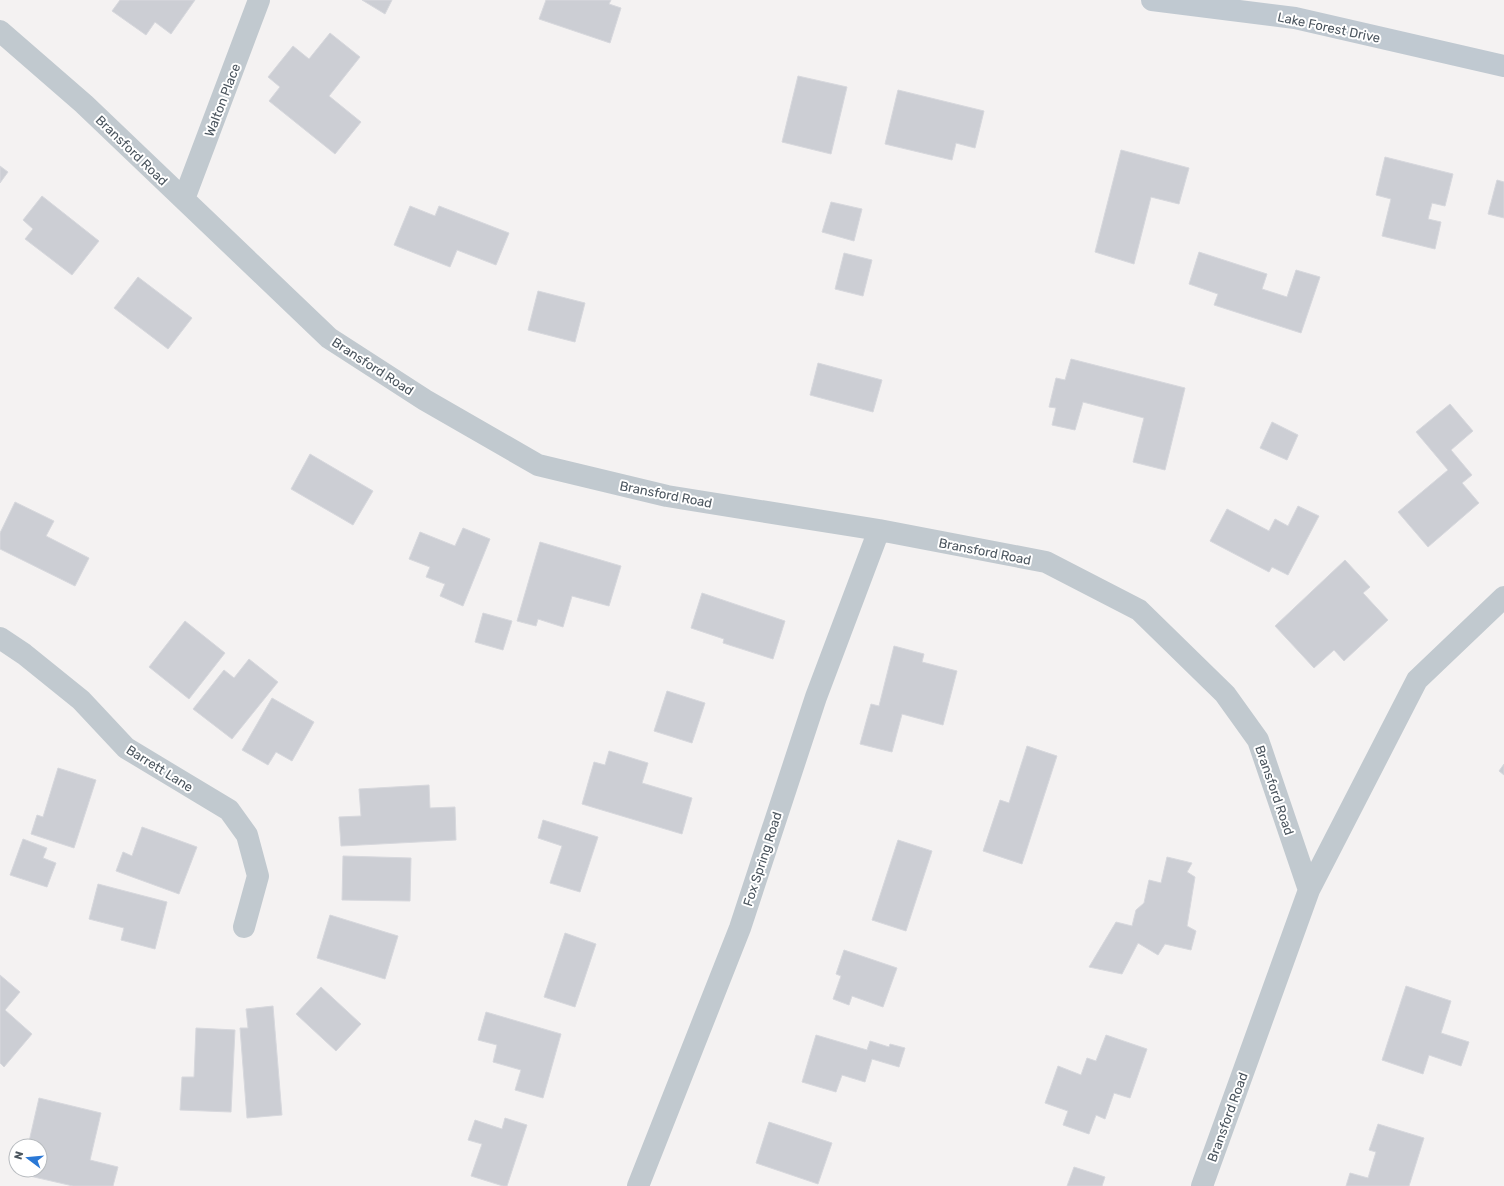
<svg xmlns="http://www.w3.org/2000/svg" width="1504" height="1186" font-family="Rubik,sans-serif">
<rect width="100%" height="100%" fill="#f4f2f2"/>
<path fill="#ccced4" stroke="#d7d8dd" d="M120,0H195L171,34L155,22L146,35L112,11Z
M362,0H392L385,14Z
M546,0H611L609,4L621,8L610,43L539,19Z
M330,33L360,57L329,96L361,122L335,154L269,101L280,87L268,77L293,46L309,59Z
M798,76L847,87L831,154L782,142Z
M898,90L984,111L975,148L956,143L952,160L885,144Z
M1121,150L1189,168L1179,204L1151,197L1134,264L1095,252Z
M1385,157L1453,174L1445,206L1432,203L1428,219L1441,222L1435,249L1382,236L1391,199L1376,195Z
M0,166L8,172L0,183Z
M1497,180L1504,182V218L1488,214Z
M42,196L99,241L72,275L25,239L33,229L23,220Z
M831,202L862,209L854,241L822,232Z
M410,206L435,216L439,206L509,233L496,265L457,250L450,267L394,245Z
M1199,252L1267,274L1262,289L1287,297L1296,270L1320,277L1301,333L1214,305L1218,294L1189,284Z
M844,253L872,260L863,296L835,289Z
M138,277L192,318L168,349L114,308Z
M538,291L585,303L575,342L528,330Z
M1071,359L1185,388L1165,470L1133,462L1144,418L1083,402L1075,430L1052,425L1056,408L1049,407L1056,378L1065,380Z
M818,363L882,380L873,412L810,395Z
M1450,404L1473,431L1451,450L1472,475L1462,483L1479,503L1428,547L1398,512L1448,470L1416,432Z
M1272,422L1298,435L1287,460L1260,448Z
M310,454L373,491L353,525L291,489Z
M15,502L54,521L46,536L89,558L75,586L0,549V533Z
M1298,506L1319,516L1288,575L1272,567L1269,572L1210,541L1227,509L1269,531L1275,519L1288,526Z
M463,528L490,539L463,606L440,596L445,584L426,577L430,567L409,559L420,532L455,546Z
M540,542L621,566L609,606L572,596L563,627L538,619L536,626L517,621Z
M1345,560L1370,587L1363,593L1388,620L1344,661L1334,650L1314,668L1275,626Z
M702,593L785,621L773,659L723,643L724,639L691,628Z
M483,613L512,621L503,650L475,642Z
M185,621L225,653L189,699L149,667Z
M894,646L924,654L922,662L957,671L943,725L902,714L892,752L860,744L871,704L879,706Z
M249,659L278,682L232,739L193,709L224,670L234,678Z
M667,691L705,703L692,743L654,731Z
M272,698L314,722L292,761L276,752L268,765L242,750Z
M1027,746L1057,756L1022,864L983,851L1000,800L1009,803Z
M609,751L648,763L642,783L692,798L682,834L582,804L594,762L605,765Z
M1504,764V775L1499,771Z
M58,768L96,780L74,848L31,834L37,815L43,817Z
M429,785L430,808L455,807L456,840L341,846L339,817L361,816L359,789Z
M543,820L598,837L580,892L550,883L562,846L538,838Z
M142,827L197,847L179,894L116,871L123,852L132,856Z
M23,839L47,848L43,858L56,863L47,887L10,875Z
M898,840L932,851L906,931L872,920Z
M343,856L411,858L410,901L342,900Z
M1167,857L1192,863L1187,872L1195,877L1187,926L1196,931L1191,950L1165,944L1158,955L1138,943L1122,974L1089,967L1116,922L1132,926L1136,910L1144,903L1149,880L1161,883Z
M98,884L167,902L155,949L121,940L124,928L89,919Z
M330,915L398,936L385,979L317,958Z
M565,933L596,944L575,1007L544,997Z
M844,950L897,968L883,1007L852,996L849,1005L833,999L841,976L836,974Z
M0,975L20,992L5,1010L32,1034L4,1067L0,1063Z
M1406,986L1451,1001L1441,1033L1469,1042L1461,1066L1429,1055L1423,1074L1382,1060Z
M321,987L361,1024L336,1051L296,1014Z
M273,1006L282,1115L247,1118L240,1028H248L246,1009Z
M486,1012L561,1034L543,1098L515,1090L521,1070L493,1062L497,1045L478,1040Z
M196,1028L235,1030L231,1112L180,1110L182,1077H194Z
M816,1035L867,1050L870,1041L889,1047L890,1044L905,1048L899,1067L872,1059L865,1082L842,1075L836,1092L802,1082Z
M1106,1035L1147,1049L1130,1098L1114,1093L1105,1119L1096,1115L1089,1134L1063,1125L1068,1111L1045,1103L1058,1066L1081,1075L1087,1058L1096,1061Z
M39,1098L101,1113L90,1160L118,1167L113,1186H73L21,1174L22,1170H40V1146H28Z
M505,1118L527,1125L507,1186H503L471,1176L482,1144L468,1140L475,1120L502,1129Z
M769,1122L832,1143L818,1184L756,1163Z
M1378,1124L1424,1138L1409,1186H1346L1350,1173L1368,1178L1376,1152L1369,1150Z
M1074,1167L1105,1177L1102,1186H1067Z"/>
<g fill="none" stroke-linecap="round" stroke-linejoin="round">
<path stroke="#c1c9cf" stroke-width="22" d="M0,31L84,104L329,338L425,400L538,465L667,496L879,530L1046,562L1139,610L1225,694L1258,740L1309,890L1202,1186
M184,199L259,0
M0,638L24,654L81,700L126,748L229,810L247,835L258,876L244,927
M1309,890L1417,680L1504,597
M638,1186L740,928L816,697L879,530"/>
<path stroke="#c0c9d1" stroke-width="22" d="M1152,0L1295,18L1504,66"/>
</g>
<g text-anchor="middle" stroke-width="4" stroke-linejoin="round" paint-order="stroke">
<g font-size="13" fill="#4b555e" stroke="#fff">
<text transform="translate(1329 27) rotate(12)" y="5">Lake Forest Drive</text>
<text transform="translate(222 100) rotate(-69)" y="5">Walton Place</text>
<text transform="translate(132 150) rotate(44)" y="5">Bransford Road</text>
<text transform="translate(373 366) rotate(33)" y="5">Bransford Road</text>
<text transform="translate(666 494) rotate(11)" y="5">Bransford Road</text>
<text transform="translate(985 551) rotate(11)" y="5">Bransford Road</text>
<text transform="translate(160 768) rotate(32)" y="5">Barrett Lane</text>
<text transform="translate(1275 790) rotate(71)" y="5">Bransford Road</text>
<text transform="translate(762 859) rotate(-72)" y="5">Fox Spring Road</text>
<text transform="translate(1227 1117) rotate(-70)" y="5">Bransford Road</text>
</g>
</g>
<g transform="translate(28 1158) rotate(286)"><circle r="19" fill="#ffffff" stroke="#b7bbbf"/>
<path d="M0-3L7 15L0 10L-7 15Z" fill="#2a78d6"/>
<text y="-6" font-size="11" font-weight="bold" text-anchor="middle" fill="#4b555e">N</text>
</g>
</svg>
